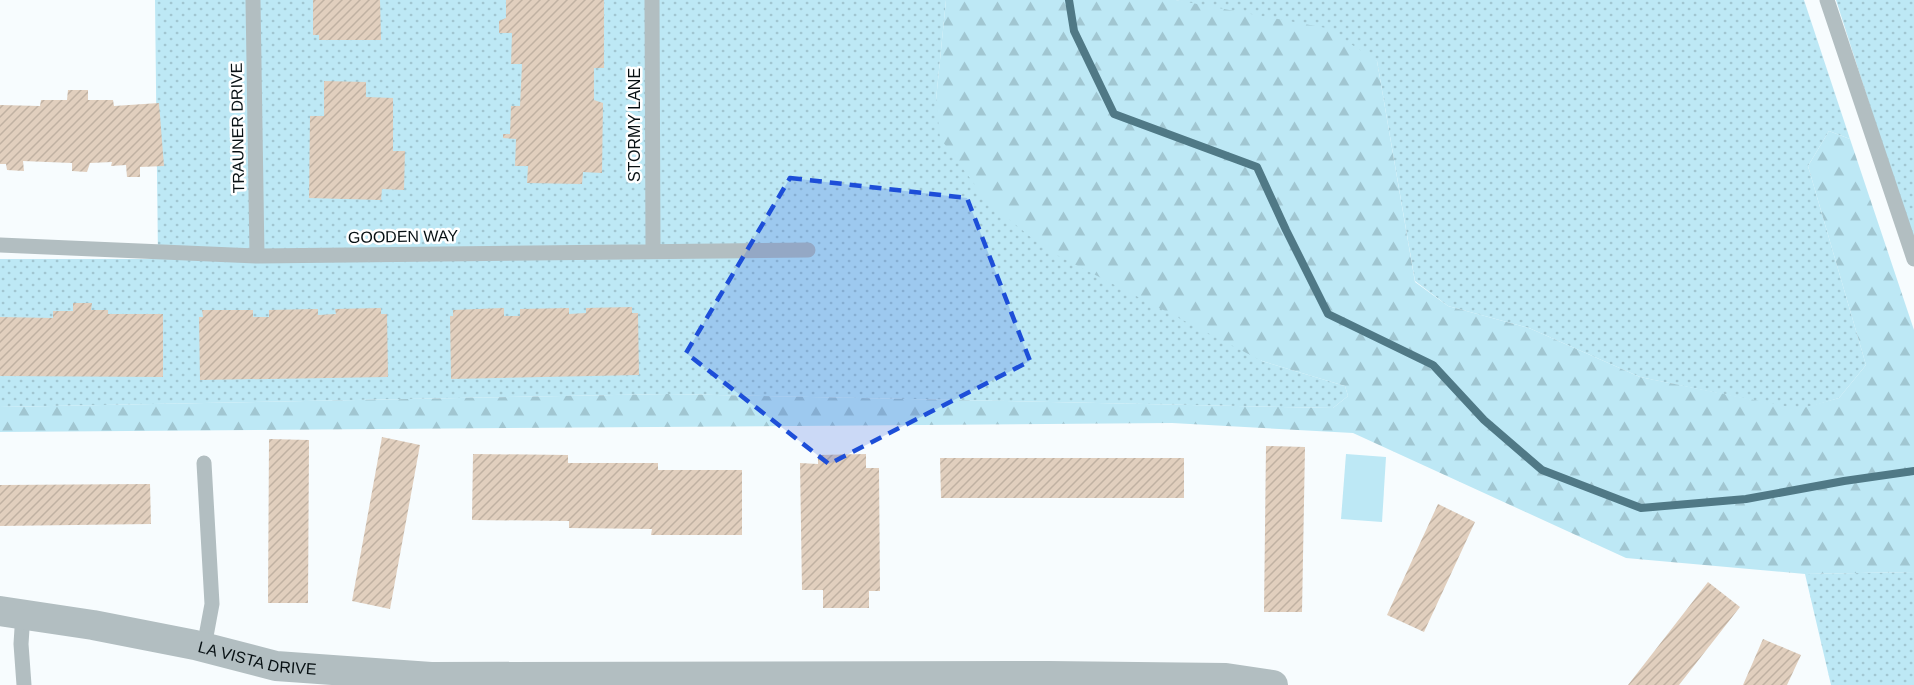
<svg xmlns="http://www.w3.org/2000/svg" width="1914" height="685" font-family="Arial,sans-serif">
<defs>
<pattern id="grass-dots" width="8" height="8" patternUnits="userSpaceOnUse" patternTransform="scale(1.5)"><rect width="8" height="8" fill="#bde8f5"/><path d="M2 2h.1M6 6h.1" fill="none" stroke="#a1c6d1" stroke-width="1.8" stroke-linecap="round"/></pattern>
<pattern id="forest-firs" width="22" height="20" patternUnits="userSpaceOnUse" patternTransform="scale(1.5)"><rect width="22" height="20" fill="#bde8f5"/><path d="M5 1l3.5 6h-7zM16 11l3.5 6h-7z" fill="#a1c6d1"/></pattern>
<pattern id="building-hatch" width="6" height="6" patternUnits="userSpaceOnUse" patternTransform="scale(1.5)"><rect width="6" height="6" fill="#e1cfbe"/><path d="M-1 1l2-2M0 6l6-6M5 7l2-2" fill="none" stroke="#c0b1a2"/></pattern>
</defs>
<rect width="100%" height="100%" fill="#f7fcfe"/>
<path fill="url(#grass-dots)" d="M155,0H946L936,100L1262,361L1345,386L1348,396L1333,408L668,394L0,407V259H158Z
M1176,0H1804L1850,139L1829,131L1808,166L1866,365L1839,398L1799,410L1640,377L1529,328L1448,306L1415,281L1377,61Z
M1836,0H1914V243Z
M1914,572V685H1831L1805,574Z"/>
<path fill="url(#forest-firs)" d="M946,0H1176L1326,28L1377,61L1415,282L1448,306L1529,328L1640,377L1799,409L1839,398L1866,365L1808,166L1829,131L1850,139L1914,330V572L1805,574L1626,558L1353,433L1172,423L0,432V407L668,394L1333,408L1348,396L1345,386L1262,361L1045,249L987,201L940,138L936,100Z"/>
<path fill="#bde8f5" d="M1346,454L1386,457L1382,522L1341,519Z"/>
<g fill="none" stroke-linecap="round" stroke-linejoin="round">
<path stroke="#507986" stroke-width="8" d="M1069,0L1074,31L1114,114L1257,167L1286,230L1328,314L1433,365L1484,420L1542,470L1641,508L1746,499L1844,481L1914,471"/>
</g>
<path fill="url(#building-hatch)" d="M313,0H380L381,40H319V35H313Z
M506,0H604V68H594V100L603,103L602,173L583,172L582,184L527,183L528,166H515L516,139L503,138V134H510L511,106H520L522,64H511L512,33H499V21L506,18Z
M324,81L366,82V97L393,98V151H405L404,190L382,189L381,200L309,198L310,116H324Z
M68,90H88V100H113L114,106L159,103L164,166L140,167V177H127L126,165L111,166L112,162L90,163L87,172L72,171V163L23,161L24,171L7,170L6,164H0V105L40,106L41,100H67Z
M73,303H92L91,310H108V314H163V377L0,376V317L53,318V311H73Z
M632,307V313H638L639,375L451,379L450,316H453V310L504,308V316H520V309L569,308V314L586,313V308Z
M381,308V314H387L388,377L200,380L199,317H203L202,310H253V317H269V310L318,309V315L336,314L335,309Z
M382,437L420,445L390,609L352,601Z
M269,439L309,440L308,603H268Z
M1266,446L1305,447L1302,612H1264Z
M473,454L568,455V463H658V470H742V535H651L652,529L569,528V521L472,520Z
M866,454V468H879L880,591H869V608H823V590H802L800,463L818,464V455Z
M940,458H1184V498H941Z
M150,484L151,524L0,526V485Z
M1438,504L1475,522L1424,632L1387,615Z
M1708,582L1740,607L1679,685H1628Z
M1763,639L1801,655L1787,685H1743Z"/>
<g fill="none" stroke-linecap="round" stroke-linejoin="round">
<path stroke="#b2bec1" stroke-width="15" d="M253,0L257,256
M652,0L653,250
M1827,0L1914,259
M0,245L257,256L808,250
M23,613L21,644L24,685
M204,647L212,604L204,463"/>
<path stroke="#b2bec1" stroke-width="30" id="s1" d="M0,611L93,625L195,645L276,666L431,677L1049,676L1226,678L1273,685"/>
</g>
<path fill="#1d4ed8" fill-opacity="0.2" stroke="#1d4ed8" stroke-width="4.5" stroke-dasharray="12 8" stroke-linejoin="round" d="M790,178L967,198L1030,361L829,464L686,353Z"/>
<g text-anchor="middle" stroke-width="5" stroke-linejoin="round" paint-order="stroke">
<g font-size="16" fill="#071013" stroke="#fff">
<text transform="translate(634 125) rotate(-90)" y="6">STORMY LANE</text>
<text transform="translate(237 128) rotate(-91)" y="6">TRAUNER DRIVE</text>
<text transform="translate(403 236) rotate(-1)" y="6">GOODEN WAY</text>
<text dy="6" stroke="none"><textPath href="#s1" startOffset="262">LA VISTA DRIVE</textPath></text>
</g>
</g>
</svg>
